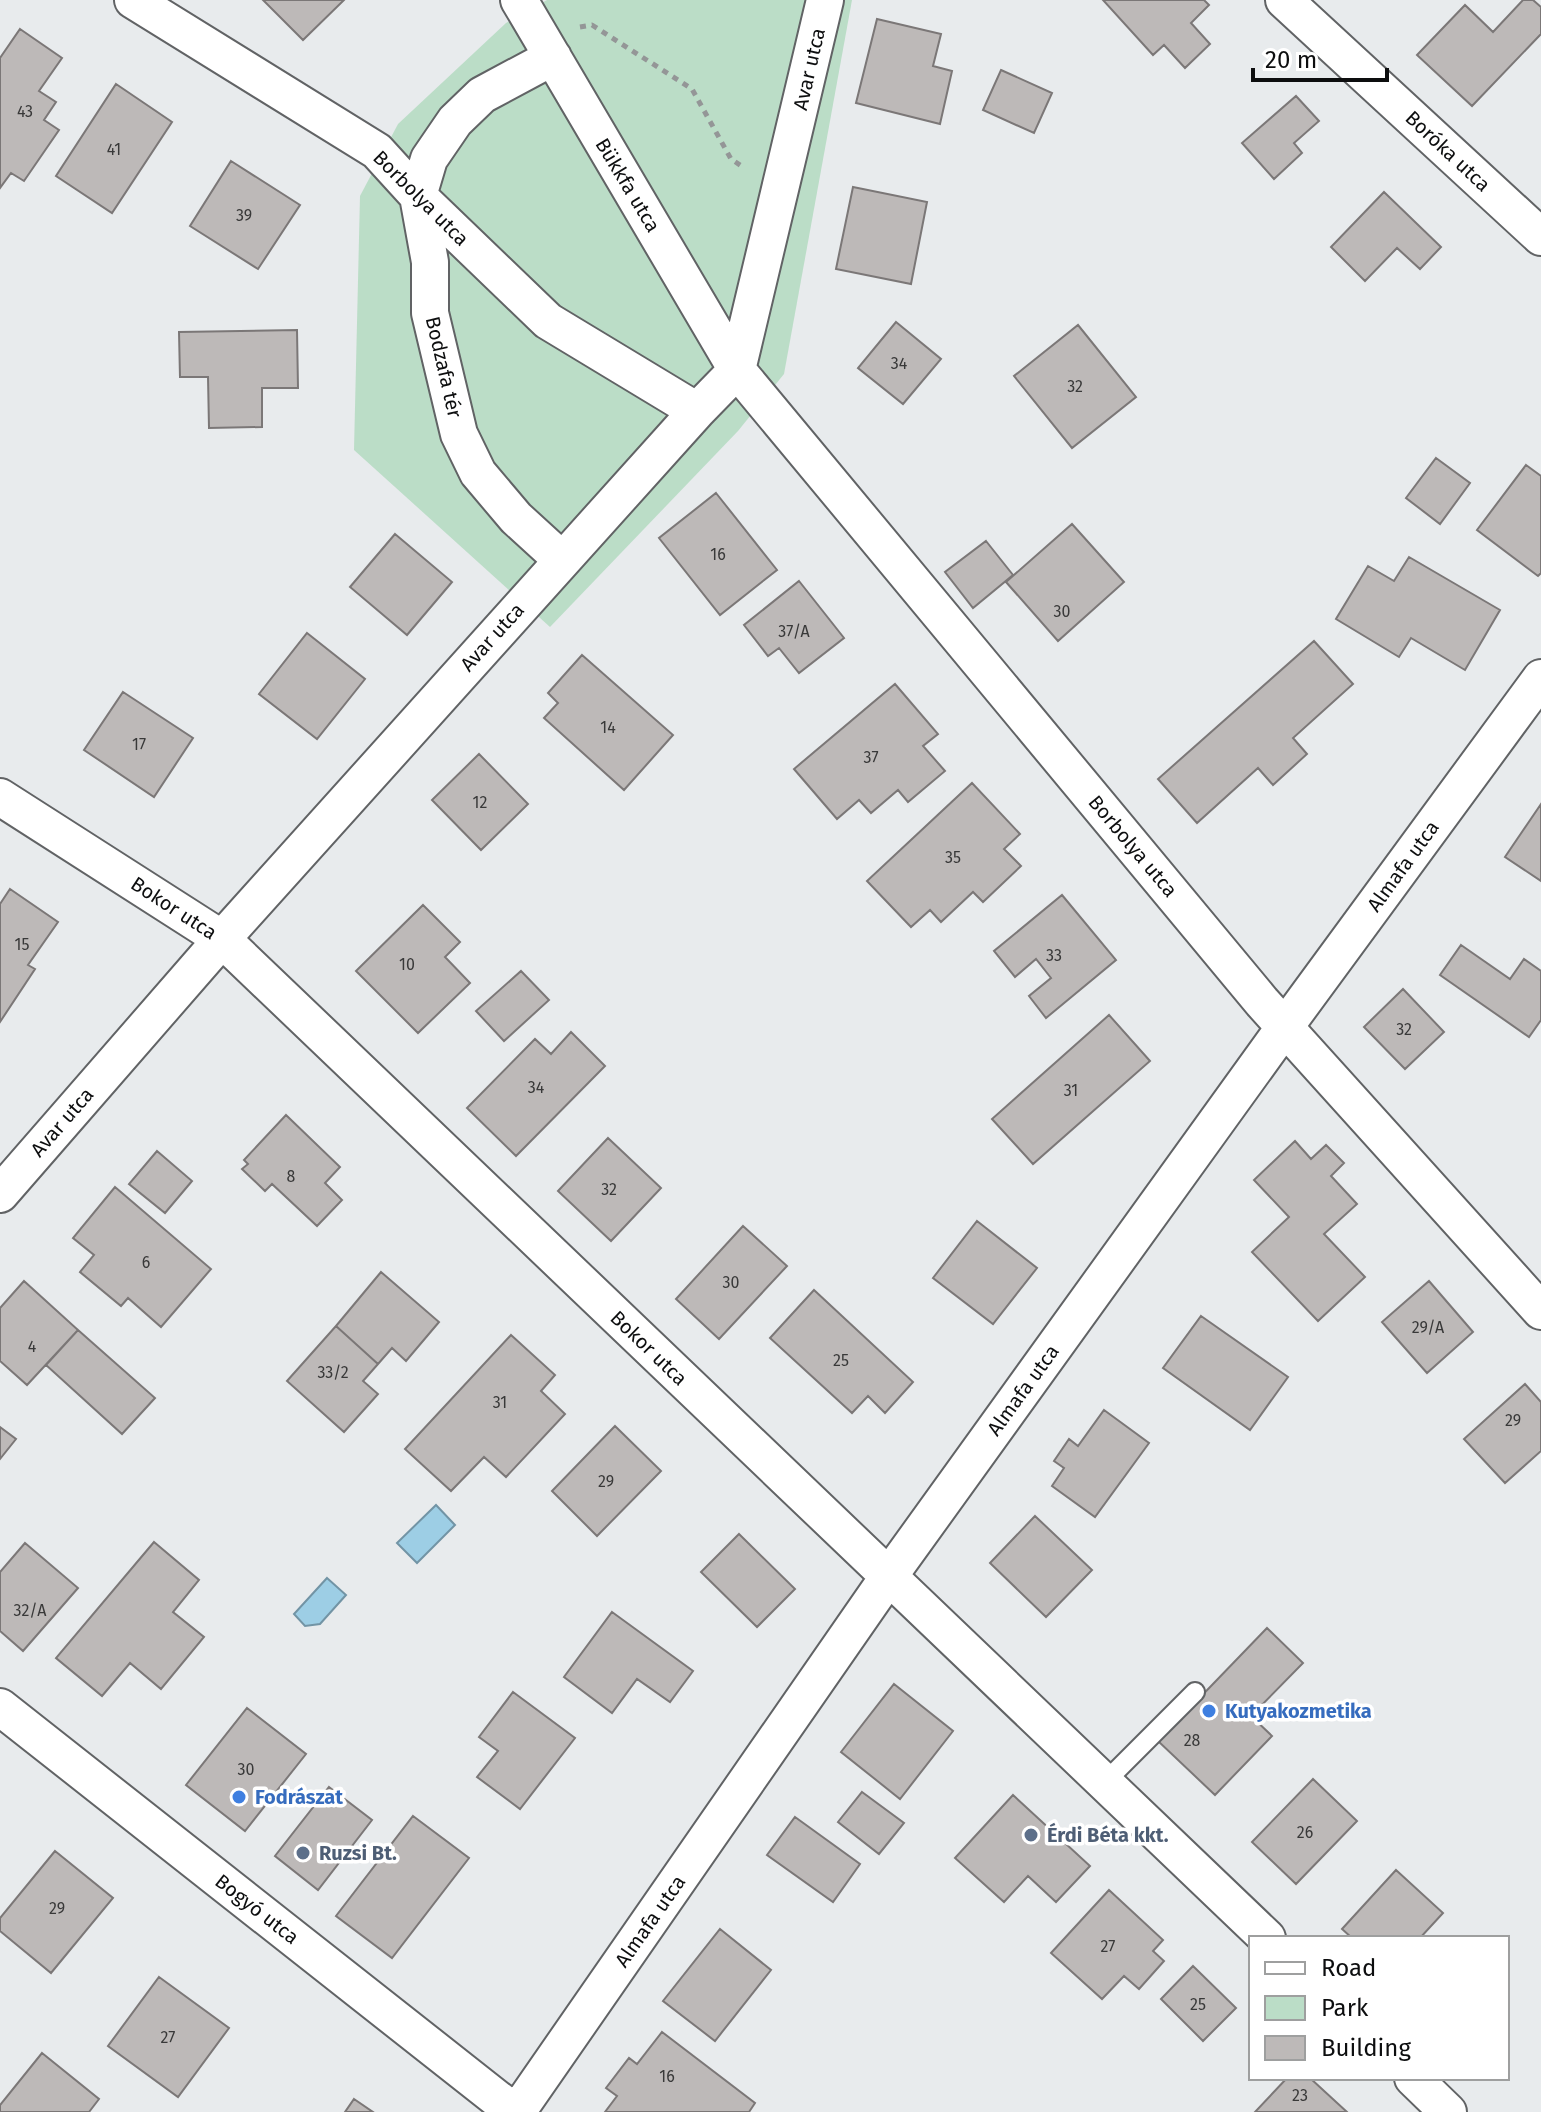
<svg xmlns="http://www.w3.org/2000/svg" width="1541" height="2112" font-family="'Fira Sans',sans-serif">
<rect width="100%" height="100%" fill="#e8ebed"/>
<path fill="#bbddc7" d="M547,0H852L784,374L738,431L550,627L354,450L360,196L398,124L506,23Z"/>
<path fill="#9dcee5" stroke="#7294a5" stroke-width="2" d="M436,1505L455,1525L417,1563L397,1543Z
M327,1578L346,1595L320,1624L305,1626L294,1614Z"/>
<path fill="#bdb9b8" stroke="#7b7777" stroke-width="2" d="M263,0H344L303,40Z
M1103,0H1204L1209,5L1191,23L1210,44L1185,68L1164,45L1153,55Z
M1523,0H1533L1541,7V34L1472,106L1417,55L1465,5L1493,32Z
M877,19L941,34L933,66L952,71L940,124L856,103Z
M20,29L62,58L39,91L56,102L44,120L59,130L24,181L11,173L0,188V58Z
M1001,70L1052,93L1034,133L983,110Z
M116,84L172,122L112,213L56,176Z
M1296,96L1319,121L1294,143L1302,153L1274,179L1242,143Z
M231,161L300,205L258,269L190,226Z
M853,187L927,202L911,284L836,269Z
M1384,192L1441,247L1420,269L1397,248L1365,281L1331,247Z
M896,322L941,359L903,404L858,368Z
M1078,325L1136,397L1072,448L1014,376Z
M297,330L298,388H262V427L209,428L208,377H180L179,332Z
M1436,458L1470,483L1440,524L1406,498Z
M1526,465L1541,476V573L1538,576L1477,530Z
M716,493L777,570L720,615L659,538Z
M1072,524L1124,582L1058,641L1006,582Z
M395,534L452,582L407,635L350,587Z
M986,541L1013,575L973,608L945,572Z
M1409,557L1500,610L1465,670L1411,638L1399,657L1336,619L1368,566L1394,581Z
M799,581L844,638L799,673L779,648L768,656L744,625Z
M307,633L365,679L317,739L259,694Z
M1314,641L1353,684L1293,738L1307,754L1273,785L1258,768L1197,823L1158,779Z
M582,655L673,735L624,790L544,718L558,703L548,693Z
M895,684L938,734L923,746L945,771L908,802L898,790L871,813L859,800L837,819L794,769Z
M123,692L193,738L154,797L84,750Z
M479,754L528,804L481,850L432,800Z
M972,783L1020,834L1004,849L1021,866L983,902L973,892L941,922L930,910L911,927L867,881Z
M1541,804V881L1505,857Z
M10,889L58,922L28,965L35,969L0,1022V904Z
M1062,895L1116,960L1046,1018L1029,996L1051,978L1036,959L1015,977L994,951Z
M423,905L460,942L445,957L470,983L418,1033L356,971Z
M1461,945L1510,979L1524,959L1541,971V1020L1529,1037L1440,975Z
M521,971L549,1000L504,1041L476,1011Z
M1403,989L1444,1032L1405,1069L1364,1027Z
M1109,1015L1150,1061L1033,1164L992,1119Z
M571,1032L605,1066L516,1156L467,1108L535,1039L551,1054Z
M286,1115L340,1167L325,1183L342,1200L317,1226L272,1184L265,1191L242,1169L248,1164L244,1160Z
M608,1138L661,1188L611,1241L558,1191Z
M1295,1141L1311,1159L1326,1145L1344,1163L1331,1176L1357,1204L1324,1234L1365,1277L1318,1321L1252,1252L1289,1217L1254,1180Z
M157,1151L192,1181L165,1213L129,1184Z
M115,1187L211,1269L161,1327L128,1298L121,1306L80,1272L94,1255L73,1238Z
M977,1221L1037,1268L993,1324L933,1278Z
M743,1226L787,1266L719,1339L676,1299Z
M381,1272L439,1322L406,1361L392,1348L378,1364L336,1326Z
M24,1281L78,1330L27,1385L0,1361V1308Z
M1429,1281L1473,1332L1427,1373L1382,1322Z
M814,1290L913,1382L885,1413L868,1396L852,1413L770,1338Z
M1201,1316L1288,1377L1250,1430L1163,1368Z
M336,1326L378,1364L363,1381L378,1394L344,1432L287,1381Z
M78,1330L155,1398L122,1434L46,1365Z
M511,1335L555,1375L541,1391L565,1414L506,1477L484,1457L451,1491L405,1449Z
M1525,1384L1541,1402V1451L1505,1483L1464,1439Z
M1104,1410L1149,1443L1095,1517L1052,1486L1064,1468L1054,1461L1069,1439L1078,1446Z
M615,1426L661,1471L597,1536L552,1491Z
M0,1427L16,1439L0,1459Z
M1035,1516L1092,1570L1046,1617L990,1563Z
M739,1534L795,1589L757,1627L701,1572Z
M154,1542L199,1580L173,1612L204,1637L161,1689L130,1663L102,1696L56,1658Z
M25,1543L78,1588L23,1651L0,1631V1572Z
M612,1612L693,1671L670,1702L637,1679L612,1713L564,1677Z
M1267,1628L1303,1663L1251,1716L1272,1736L1215,1795L1158,1741Z
M894,1684L953,1731L900,1799L841,1752Z
M513,1692L575,1738L520,1809L477,1777L498,1751L479,1737Z
M247,1708L306,1754L245,1831L186,1785Z
M1313,1779L1357,1821L1296,1884L1252,1842Z
M329,1787L372,1820L318,1890L275,1856Z
M862,1792L904,1823L879,1854L838,1822Z
M1013,1795L1090,1866L1056,1902L1028,1876L1004,1902L955,1858Z
M413,1816L469,1858L392,1958L336,1916Z
M795,1817L860,1864L833,1902L767,1855Z
M55,1851L113,1898L51,1973L0,1931V1918Z
M1396,1870L1443,1913L1420,1938H1352L1342,1929Z
M1109,1890L1163,1940L1153,1951L1164,1961L1139,1989L1124,1976L1102,1999L1051,1953Z
M720,1929L771,1970L715,2041L663,2001Z
M1193,1966L1236,2008L1203,2041L1161,1999Z
M159,1977L229,2028L178,2097L108,2046Z
M662,2032L755,2103L749,2112H605L617,2096L606,2088L629,2058L637,2064Z
M42,2053L99,2099L89,2112H0V2105Z
M1287,2078H1310L1347,2112H1255Z
M354,2099L373,2112H345Z"/>
<g fill="none" stroke-linecap="round" stroke-linejoin="round">
<g stroke="#616365" stroke-width="22">
<path id="lane" d="M1105,1782L1195,1692"/>
</g>
<g stroke="#616365" stroke-width="40">
<path id="street" d="M133,0L377,151L418,196L548,321L697,411
M519,0L737,370L1262,1002L1541,1311
M1284,0L1541,237
M553,57L482,95L455,121L429,159L418,196L430,262V313L459,434L478,473L516,518L562,560
M0,797L222,939L1267,1938
M0,1194L222,939L697,411L737,370L825,0
M0,1707L514,2112
M1413,2078L1448,2112
M517,2112L889,1576L1284,1028L1541,678"/>
</g>
<path stroke="#949697" stroke-width="5" stroke-dasharray="6 6" stroke-linecap="butt" d="M580,27L592,25L692,89L731,159L743,167"/>
<use href="#lane" stroke="#fff" stroke-width="18"/>
<use href="#street" stroke="#fff" stroke-width="36"/>
</g>
<g fill="#3f7fe0" stroke="#fff" stroke-width="3">
<circle cx="1209" cy="1711" r="8"/>
<circle cx="239" cy="1797" r="8"/>
</g>
<g fill="#5c6f8a" stroke="#fff" stroke-width="3">
<circle cx="1031" cy="1835" r="8"/>
<circle cx="303" cy="1853" r="8"/>
</g>
<g text-anchor="middle" stroke-width="7" stroke-linejoin="round" paint-order="stroke">
<g font-size="16" fill="#393939">
<text x="25" y="117">43</text>
<text x="114" y="155">41</text>
<text x="244" y="221">39</text>
<text x="899" y="369">34</text>
<text x="1075" y="392">32</text>
<text x="718" y="560">16</text>
<text x="1062" y="617">30</text>
<text x="794" y="637">37/A</text>
<text x="608" y="733">14</text>
<text x="139" y="750">17</text>
<text x="871" y="763">37</text>
<text x="480" y="808">12</text>
<text x="953" y="863">35</text>
<text x="22" y="950">15</text>
<text x="1054" y="961">33</text>
<text x="407" y="970">10</text>
<text x="1404" y="1035">32</text>
<text x="536" y="1093">34</text>
<text x="1071" y="1096">31</text>
<text x="291" y="1182">8</text>
<text x="609" y="1195">32</text>
<text x="146" y="1268">6</text>
<text x="731" y="1288">30</text>
<text x="1428" y="1333">29/A</text>
<text x="32" y="1352">4</text>
<text x="841" y="1366">25</text>
<text x="333" y="1378">33/2</text>
<text x="500" y="1408">31</text>
<text x="1513" y="1426">29</text>
<text x="606" y="1487">29</text>
<text x="30" y="1616">32/A</text>
<text x="1192" y="1746">28</text>
<text x="246" y="1775">30</text>
<text x="1305" y="1838">26</text>
<text x="57" y="1914">29</text>
<text x="1108" y="1952">27</text>
<text x="1198" y="2010">25</text>
<text x="168" y="2043">27</text>
<text x="667" y="2082">16</text>
<text x="1300" y="2101">23</text>
</g>
<g font-size="20" fill="#0d0e0f" stroke="#fff">
<text transform="translate(809 69) rotate(-77)" y="7">Avar utca</text>
<text transform="translate(1448 151) rotate(43)" y="7">Boróka utca</text>
<text transform="translate(628 185) rotate(59)" y="7">Bükkfa utca</text>
<text transform="translate(421 198) rotate(45)" y="7">Borbolya utca</text>
<text transform="translate(444 367) rotate(77)" y="7">Bodzafa tér</text>
<text transform="translate(492 637) rotate(-48)" y="7">Avar utca</text>
<text transform="translate(1133 846) rotate(50)" y="7">Borbolya utca</text>
<text transform="translate(1403 866) rotate(-54)" y="7">Almafa utca</text>
<text transform="translate(174 908) rotate(33)" y="7">Bokor utca</text>
<text transform="translate(62 1122) rotate(-49)" y="7">Avar utca</text>
<text transform="translate(649 1348) rotate(44)" y="7">Bokor utca</text>
<text transform="translate(1023 1390) rotate(-54)" y="7">Almafa utca</text>
<text transform="translate(257 1909) rotate(38)" y="7">Bogyó utca</text>
<text transform="translate(650 1921) rotate(-55)" y="7">Almafa utca</text>
</g>
<g font-size="20" font-weight="bold" fill="#366cbe" stroke="#fff" text-anchor="start">
<text x="1225" y="1718">Kutyakozmetika</text>
<text x="255" y="1804">Fodrászat</text>
</g>
<g font-size="20" font-weight="bold" fill="#4e5e75" stroke="#fff" text-anchor="start">
<text x="1047" y="1842">Érdi Béta kkt.</text>
<text x="319" y="1860">Ruzsi Bt.</text>
</g>
</g>
<rect x="1249" y="1936" width="260" height="144" fill="#ffffff" stroke="#9e9f9f" stroke-width="2"/>
<rect x="1265" y="1962" width="40" height="12" fill="#ffffff" stroke="#9e9f9f" stroke-width="2"/>
<text x="1321" y="1976" font-size="24" fill="#0d0e0f">Road</text>
<rect x="1265" y="1996" width="40" height="24" fill="#bbddc7" stroke="#9e9f9f" stroke-width="2"/>
<text x="1321" y="2016" font-size="24" fill="#0d0e0f">Park</text>
<rect x="1265" y="2036" width="40" height="24" fill="#bdb9b8" stroke="#9e9f9f" stroke-width="2"/>
<text x="1321" y="2056" font-size="24" fill="#0d0e0f">Building</text>
<path d="M1253 68v12h134v-12" fill="none" stroke="#0d0e0f" stroke-width="4"/>
<text x="1265" y="68" font-size="24" fill="#0d0e0f" stroke="#ffffff" stroke-width="6" paint-order="stroke">20 m</text>
</svg>
